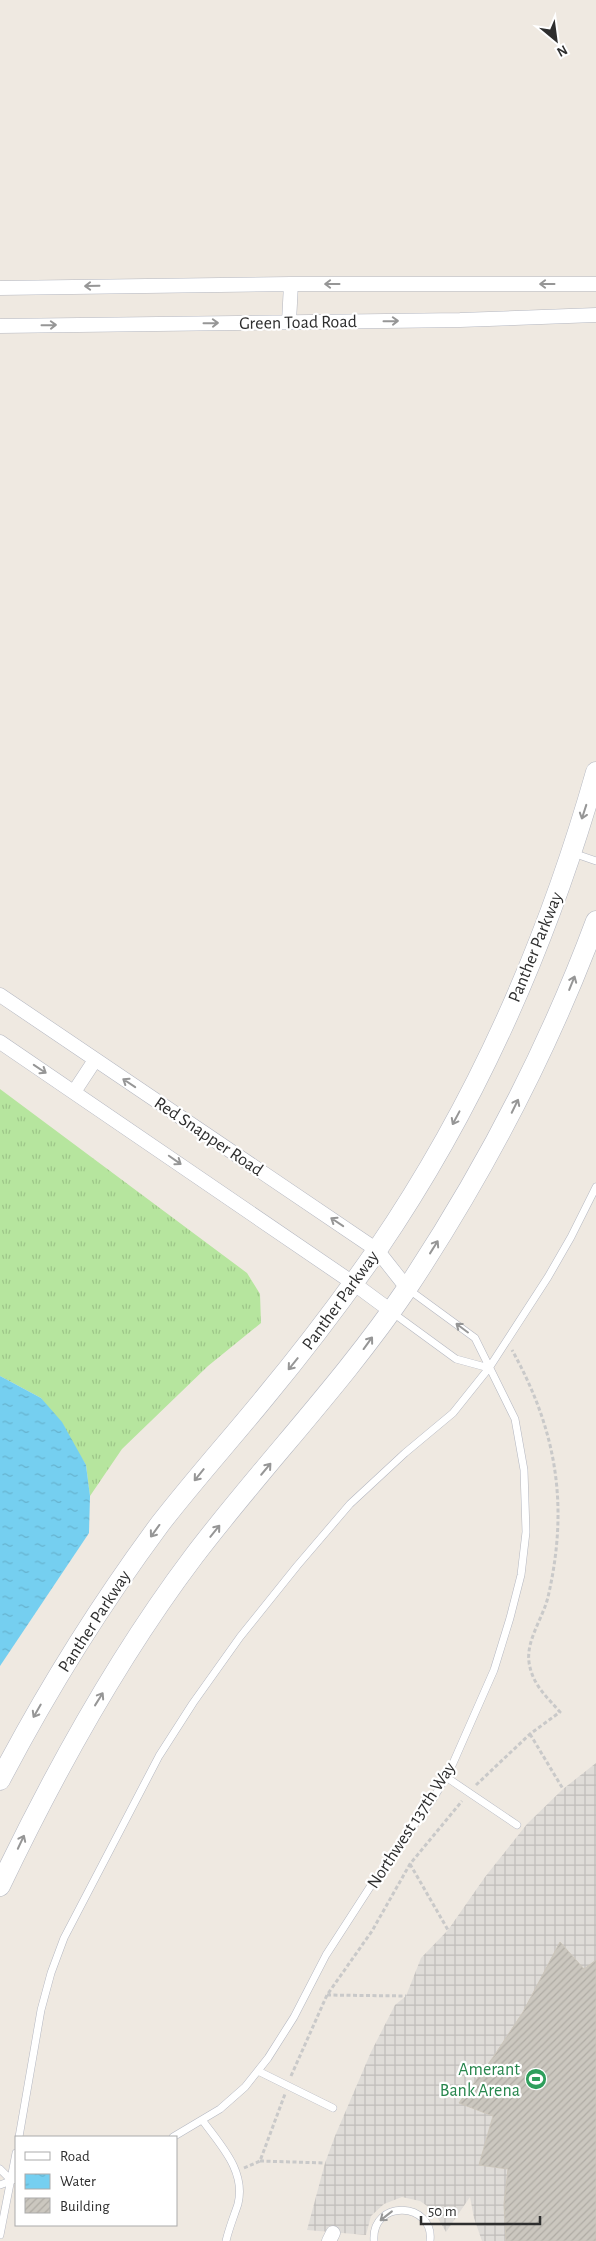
<svg xmlns="http://www.w3.org/2000/svg" width="596" height="2241" font-family="'Alegreya Sans',sans-serif">
<defs>
<pattern id="grass-tufts" width="24" height="20" patternUnits="userSpaceOnUse" patternTransform="scale(1.25)"><rect width="24" height="20" fill="#b6e59e"/><path d="M3 7l-1-3M5 7V3M7 7l1-3M15 17l-1-3M17 17v-4M19 17l1-3" fill="none" stroke="#9dc588"/></pattern>
<pattern id="plaza-grid" width="8" height="8" patternUnits="userSpaceOnUse" patternTransform="scale(1.25)"><rect width="8" height="8" fill="#dfdcd8"/><path d="M0 4h8M4 0v8" fill="none" stroke="#c0bdba"/></pattern>
<pattern id="water-ripples" width="26" height="14" patternUnits="userSpaceOnUse" patternTransform="scale(1.25)"><rect width="26" height="14" fill="#75cff0"/><path d="M2 4q2-2 4 0t4 0M15 11q2-2 4 0t4 0" fill="none" stroke="#66b2ce"/></pattern>
<pattern id="building-hatch" width="6" height="6" patternUnits="userSpaceOnUse" patternTransform="scale(1.25)"><rect width="6" height="6" fill="#cbc7bf"/><path d="M-1 1l2-2M0 6l6-6M5 7l2-2" fill="none" stroke="#afaba4"/></pattern>
</defs>
<rect width="100%" height="100%" fill="#efe9e1"/>
<path fill="url(#grass-tufts)" d="M0,1089L247,1273L260,1294L261,1323L208,1366L122,1449L90,1496L86,1465L41,1398L0,1376Z"/>
<path fill="url(#plaza-grid)" d="M596,1763V1960L584,1969L561,1943L523,2012L494,2056L459,2103L493,2116L479,2165L508,2169L504,2204L506,2241H482L474,2218L470,2197L446,2232L433,2210L420,2201L402,2197L384,2204L371,2216L366,2235L307,2230L325,2163L335,2136L371,2052L395,2005L406,1996L421,1958L448,1930L485,1877L527,1824L563,1789Z"/>
<path fill="url(#water-ripples)" d="M0,1376L41,1398L62,1422L86,1465L90,1496L89,1533L0,1666Z"/>
<path fill="url(#building-hatch)" stroke="#cbc5ba" d="M560,1942L584,1969L596,1960V2241H506L504,2204L508,2169L479,2165L493,2116L459,2103L494,2056L523,2012Z"/>
<g fill="none" stroke-linecap="round" stroke-linejoin="round">
<g stroke="#b4b7c1" stroke-width="8">
<path id="lane" d="M573,853L596,861
M393,1313L456,1359L489,1368
M446,1777L517,1825
M258,2071L333,2108
M203,2121C221,2146 246,2171 238,2204C234,2216 229,2228 226,2241
M19,2137L41,2010L51,1973L64,1938L159,1756L193,1703L240,1637L297,1566L350,1504L405,1453L453,1413L489,1368L548,1277L571,1237L596,1187
M173,2137L220,2109L245,2087L268,2058L294,2017L326,1955L370,1887L433,1799L450,1770L494,1670L510,1618L521,1575L526,1532L524,1470L515,1419L475,1338L408,1289
M0,2169L11,2180
M0,2185L13,2180
M0,2235L16,2153
M374,2241C371,2198 435,2202 430,2241"/>
</g>
<g stroke="#b4b7c1" stroke-width="15">
<path id="street" d="M0,288L291,284H596
M289,322L291,284
M0,326L460,320L596,315
M0,995L377,1250L407,1288
M0,1042L353,1283L391,1311
M74,1092L95,1060
M329,2241L333,2233"/>
</g>
<g stroke="#b4b7c1" stroke-width="21">
<path id="secondary" d="M0,1780C47,1690 100,1605 160,1524C194,1480 231,1439 266,1396C305,1349 342,1300 377,1250C476,1105 548,941 596,772
M0,1886C55,1771 117,1658 194,1556C264,1464 343,1383 408,1287C484,1172 548,1050 596,921"/>
</g>
<path stroke="#c9c9c9" stroke-width="3" stroke-dasharray="4 2.5" stroke-linecap="butt" d="M530,1734L563,1789
M476,1785L530,1734L560,1712C546,1696 532,1684 529,1662C526,1640 543,1618 548,1597C569,1506 557,1431 512,1350
M410,1864L448,1930
M327,1995L406,1996
M291,2076L327,1995L372,1931L410,1864L462,1801
M260,2161L325,2163
M244,2168L260,2161L285,2094"/>
<use href="#lane" stroke="#fff" stroke-width="7"/>
<use href="#street" stroke="#fff" stroke-width="14"/>
<use href="#secondary" stroke="#fff" stroke-width="20"/>
</g>
<defs><path id="oneway-shaft" d="M-6 0H5M1.5-3L5.5 0L1.5 3" fill="none" stroke-width="1.6" stroke-linecap="round" stroke-linejoin="round" transform="scale(1.25)"/></defs>
<g stroke="#969696">
<use href="#oneway-shaft" transform="translate(332 284) rotate(-180)"/>
<use href="#oneway-shaft" transform="translate(547 284) rotate(-180)"/>
<use href="#oneway-shaft" transform="translate(92 286) rotate(179)"/>
<use href="#oneway-shaft" transform="translate(391 321) rotate(-1)"/>
<use href="#oneway-shaft" transform="translate(211 323) rotate(-1)"/>
<use href="#oneway-shaft" transform="translate(49 325) rotate(-1)"/>
<use href="#oneway-shaft" transform="translate(584 812) rotate(108)"/>
<use href="#oneway-shaft" transform="translate(572 983) rotate(-68)"/>
<use href="#oneway-shaft" transform="translate(40 1069) rotate(34)"/>
<use href="#oneway-shaft" transform="translate(129 1083) rotate(-146)"/>
<use href="#oneway-shaft" transform="translate(515 1106) rotate(-64)"/>
<use href="#oneway-shaft" transform="translate(456 1118) rotate(118)"/>
<use href="#oneway-shaft" transform="translate(175 1160) rotate(35)"/>
<use href="#oneway-shaft" transform="translate(337 1222) rotate(-146)"/>
<use href="#oneway-shaft" transform="translate(434 1247) rotate(-58)"/>
<use href="#oneway-shaft" transform="translate(462 1328) rotate(-143)"/>
<use href="#oneway-shaft" transform="translate(368 1343) rotate(-54)"/>
<use href="#oneway-shaft" transform="translate(293 1364) rotate(129)"/>
<use href="#oneway-shaft" transform="translate(266 1469) rotate(-50)"/>
<use href="#oneway-shaft" transform="translate(199 1475) rotate(129)"/>
<use href="#oneway-shaft" transform="translate(155 1531) rotate(126)"/>
<use href="#oneway-shaft" transform="translate(215 1531) rotate(-51)"/>
<use href="#oneway-shaft" transform="translate(99 1699) rotate(-58)"/>
<use href="#oneway-shaft" transform="translate(37 1711) rotate(120)"/>
<use href="#oneway-shaft" transform="translate(21 1842) rotate(-65)"/>
<use href="#oneway-shaft" transform="translate(386 2216) rotate(142)"/>
</g>
<defs>
<g id="stadium-disc" transform="scale(1.125)"><circle r="9.5" fill="#2e9e5b" stroke="#fff"/><path d="M0-5a6.5 5 0 1 0 0 10a6.5 5 0 1 0 0-10ZM-3.5-1.8h7v3.6h-7Z" fill="#fff"/></g>
</defs>
<g fill-rule="evenodd">
<use href="#stadium-disc" x="536" y="2079"/>
</g>
<g text-anchor="middle" stroke-width="4.5" stroke-linejoin="round" paint-order="stroke">
<g font-size="18" fill="#2e2e2e" stroke="#fff">
<text transform="translate(298 322) rotate(-1)" y="6">Green Toad Road</text>
<text transform="translate(535 947) rotate(-68)" y="6">Panther Parkway</text>
<text transform="translate(209 1136) rotate(34)" y="6">Red Snapper Road</text>
<text transform="translate(340 1300) rotate(-54)" y="6">Panther Parkway</text>
<text transform="translate(94 1621) rotate(-57)" y="6">Panther Parkway</text>
<text transform="translate(411 1825) rotate(-57)" y="6">Northwest 137th Way</text>
</g>
<g font-size="18" fill="#27864d" stroke="#fff" text-anchor="end">
<text x="520" y="2075">Amerant<tspan x="520" dy="21">Bank Arena</tspan></text>
</g>
</g>
<rect x="15" y="2136" width="162" height="90" fill="#ffffff" stroke="#ababab"/>
<rect x="25" y="2152" width="25" height="8" fill="#ffffff" stroke="#ababab"/>
<text x="60" y="2161" font-size="15" fill="#2e2e2e">Road</text>
<rect x="25" y="2174" width="25" height="15" fill="url(#water-ripples)" stroke="#ababab"/>
<text x="60" y="2186" font-size="15" fill="#2e2e2e">Water</text>
<rect x="25" y="2198" width="25" height="15" fill="url(#building-hatch)" stroke="#ababab"/>
<text x="60" y="2211" font-size="15" fill="#2e2e2e">Building</text>
<g transform="translate(556 40) rotate(151)" stroke="#ffffff" stroke-width="4" paint-order="stroke">
<path d="M0-4L9 19L0 12L-9 19Z" fill="#2e2e2e"/>
<text y="-8" font-size="14" font-weight="bold" text-anchor="middle" fill="#2e2e2e">N</text>
</g>
<path d="M421 2216v8h119v-8" fill="none" stroke="#2e2e2e" stroke-width="2.5"/>
<text x="428" y="2216" font-size="15" fill="#2e2e2e" stroke="#ffffff" stroke-width="4" paint-order="stroke">50 m</text>
</svg>
